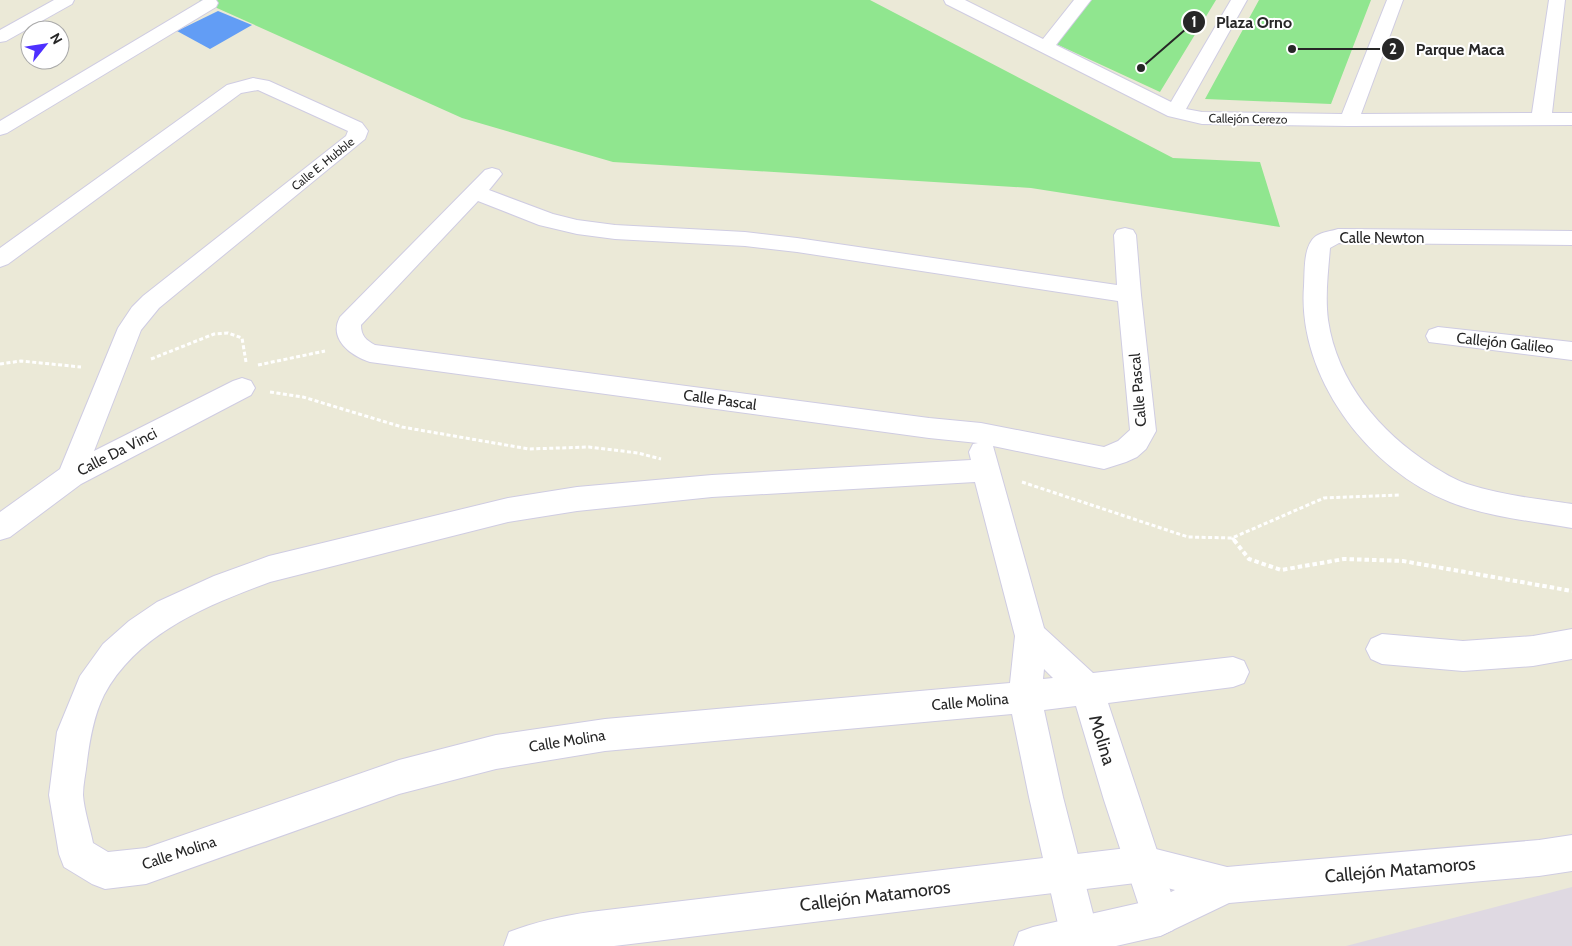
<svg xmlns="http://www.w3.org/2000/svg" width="1572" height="946" font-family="Cabin,sans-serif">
<rect width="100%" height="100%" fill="#ebe9d7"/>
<path fill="#dfd9e2" d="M1572,887V946H1346Z"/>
<path fill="#90e68f" d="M199,0H870L1173,158L1260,162L1280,227L1031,188L613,162L462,118Z
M1090,0H1216L1160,92L1054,43Z
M1259,0H1371L1331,104L1205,99Z"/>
<path fill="#629df5" d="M218,11L252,25L210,49L177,31Z"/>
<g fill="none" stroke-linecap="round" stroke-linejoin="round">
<g stroke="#cfcce2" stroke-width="2">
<path id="street" d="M54,0H74L72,4L6,41L0,42V30Z
M203,0H216L218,3L216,7L7,133L0,135V121Z
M944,0H965L1043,39L1074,0H1091L1056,45L1171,102L1231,0H1247L1186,109L1202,112L1342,114L1387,0H1403L1361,114L1532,113L1549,0H1565L1552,113H1572V125L1349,126L1202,124L1168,116L946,4Z
M253,78L269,81L362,123L368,131L365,139L159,308L141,330L94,451L233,381L242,378L251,381L255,388L251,395L81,484L10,537L0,540V512L60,469L118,328L132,307L143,296L346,136L348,131L258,90L241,93L8,264L0,267V248L227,85Z
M492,168L499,170L502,174L489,190L553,214L577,220L615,225L745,232L797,238L1117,285L1114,235L1117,230L1125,228L1133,230L1136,235L1141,295L1156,431L1146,449L1137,457L1126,462L1104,469L993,446L1044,628L1093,673L1233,657L1244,661L1249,672L1244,683L1233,687L1108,703L1179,917L1173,930L1160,936L1147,930L1104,800L1076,706L1044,710L1063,797L1099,937L1095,946H1065L1061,937L1029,797L1012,714L605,751L496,769L399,794L146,884L105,889L92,884L64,867L59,854L49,795L57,732L80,676L103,644L129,621L157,602L214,576L269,556L508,498L577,487L712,475L971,460L969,452L973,444L978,443L929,438L370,362C351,356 328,339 340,317L485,170ZM478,201L539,225L577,234L615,239L745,246L797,252L1118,301L1130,430L1118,441L1104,447L981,423L929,418L375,345C366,340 361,336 361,325ZM975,482L1015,636L1010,683L605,719L496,735L399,760L146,848L108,852L93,843C90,828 84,810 83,795C83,784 86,772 87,761C90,738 94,715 104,695C137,633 208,605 270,582L508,522L577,511L712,497ZM1044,669L1053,678L1043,679Z
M1338,229L1572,231V245L1339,243L1330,248C1328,272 1325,297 1328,320C1337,382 1380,432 1431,465C1442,472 1455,480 1467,484C1501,495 1537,499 1572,504V528C1532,521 1488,517 1450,502C1367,469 1297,376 1304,286C1305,270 1303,246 1316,236C1322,232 1332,231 1338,229Z
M1438,327L1572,342V360L1429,342L1426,336L1429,330Z
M1572,629V659L1533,666L1463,671L1382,664L1371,659L1366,649L1371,639L1382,634L1463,641L1533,636Z"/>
</g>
<g stroke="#cfcce2" stroke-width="2">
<path id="secondary" d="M1572,835V871L1539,876L1229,903L1160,936L1116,946H1014L1019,932L1033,927L1157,899L1175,890L1144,882L614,946H504L509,932C535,922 562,916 590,912L1144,846L1227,867L1539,840Z"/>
</g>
<path stroke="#fff" stroke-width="3" stroke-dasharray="4 2.5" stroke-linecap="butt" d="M151,359L214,334L228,333L242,338L246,362
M0,364L21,361L81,367
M258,365L325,351
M270,392L303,397L402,427L529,449L589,447L638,453L661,459
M1022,482L1188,537L1232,538L1324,498L1399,495
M1232,538L1235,541"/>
<path stroke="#fff" stroke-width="4" stroke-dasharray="4.5 3" stroke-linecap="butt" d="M1234,540L1249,559L1281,570L1344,559L1403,561L1572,591"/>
<use href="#street" fill="#fff" fill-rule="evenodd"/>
<use href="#secondary" fill="#fff" fill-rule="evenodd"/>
</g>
<g text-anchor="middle" stroke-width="4" stroke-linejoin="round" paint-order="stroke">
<g font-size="12" fill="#272727" stroke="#fff">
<text transform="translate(1248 119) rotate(1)" y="4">Callejón Cerezo</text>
<text transform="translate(323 164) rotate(-39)" y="4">Calle E. Hubble</text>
</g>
<g font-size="15" fill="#272727" stroke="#fff">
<text x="1382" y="243">Calle Newton</text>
<text transform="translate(1505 343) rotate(6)" y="5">Callejón Galileo</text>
<text transform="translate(1138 390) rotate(-95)" y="5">Calle Pascal</text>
<text transform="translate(720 400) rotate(8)" y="5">Calle Pascal</text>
<text transform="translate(117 452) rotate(-27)" y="5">Calle Da Vinci</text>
<text transform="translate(970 702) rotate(-5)" y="5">Calle Molina</text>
<text transform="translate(567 741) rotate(-9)" y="5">Calle Molina</text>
<text transform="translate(179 853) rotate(-18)" y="5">Calle Molina</text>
</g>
<g font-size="18" fill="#272727" stroke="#fff">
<text transform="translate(1102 740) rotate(73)" y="6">Molina</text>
<text transform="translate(1400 870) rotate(-5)" y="6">Callejón Matamoros</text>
<text transform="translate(875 896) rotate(-7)" y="6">Callejón Matamoros</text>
</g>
</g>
<path fill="none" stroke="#272727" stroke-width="2" d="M1141 68L1194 22M1292 49L1393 49"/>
<g fill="#272727" stroke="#fff" stroke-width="2">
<circle cx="1141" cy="68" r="5"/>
<circle cx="1292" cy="49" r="5"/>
<circle cx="1194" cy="22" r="12"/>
<circle cx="1393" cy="49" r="12"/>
</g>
<g font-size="15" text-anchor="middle" font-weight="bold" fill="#fff">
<text x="1194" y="27">1</text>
<text x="1393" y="54">2</text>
</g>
<g font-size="16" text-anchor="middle" font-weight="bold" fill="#272727" stroke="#fff" stroke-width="4" stroke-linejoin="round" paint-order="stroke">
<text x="1254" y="28">Plaza Orno</text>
<text x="1460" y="55">Parque Maca</text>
</g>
<g transform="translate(45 45) rotate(60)"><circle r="24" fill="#ffffff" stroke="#a9a9a9"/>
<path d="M0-4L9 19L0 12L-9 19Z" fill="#4e30ff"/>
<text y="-8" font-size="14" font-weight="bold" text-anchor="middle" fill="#272727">N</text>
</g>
</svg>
